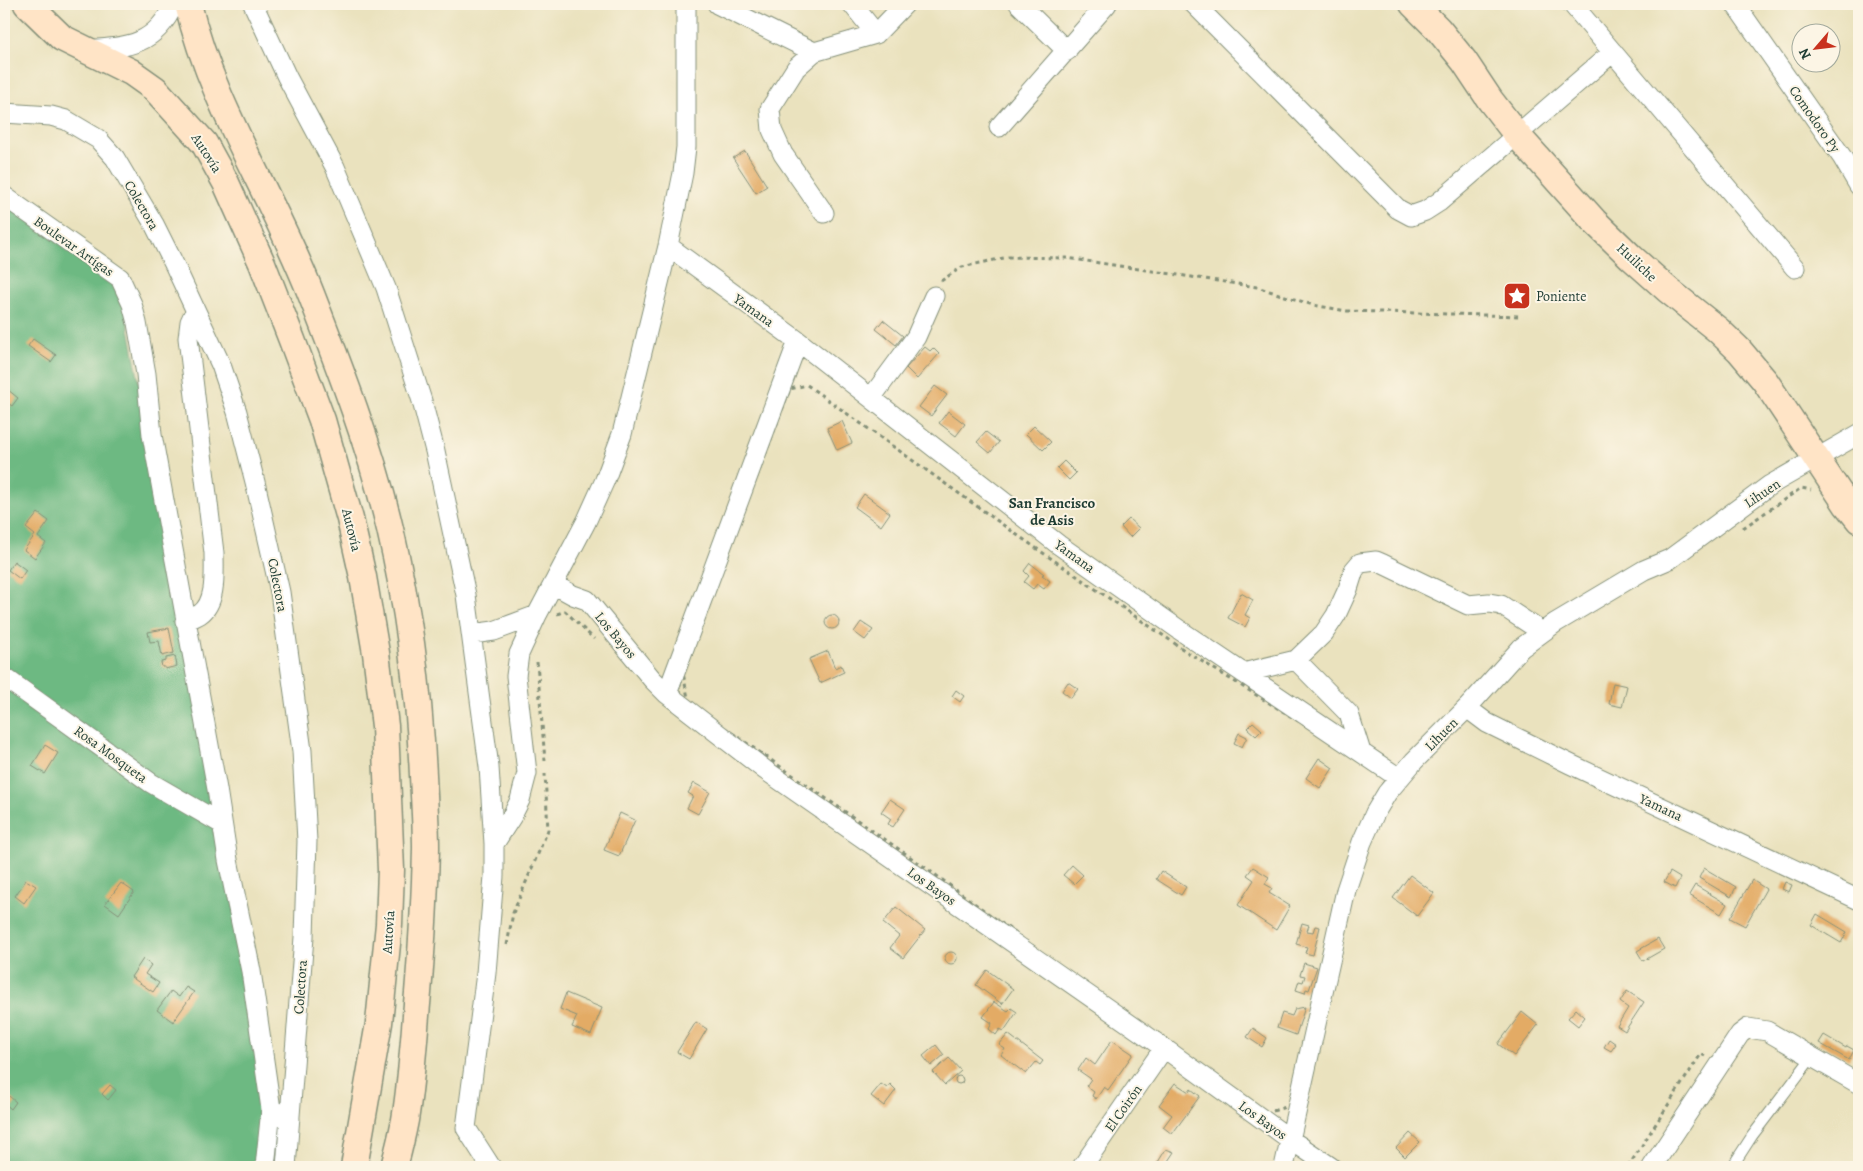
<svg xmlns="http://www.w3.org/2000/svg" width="1863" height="1171" font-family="Alegreya,serif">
<rect width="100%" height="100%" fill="#fcf5e5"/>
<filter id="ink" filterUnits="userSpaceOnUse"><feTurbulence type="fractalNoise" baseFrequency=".02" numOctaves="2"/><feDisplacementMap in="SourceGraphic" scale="10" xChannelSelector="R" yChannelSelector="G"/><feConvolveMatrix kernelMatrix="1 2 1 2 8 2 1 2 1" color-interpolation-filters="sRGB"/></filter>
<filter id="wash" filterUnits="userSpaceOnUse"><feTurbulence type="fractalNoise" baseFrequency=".0096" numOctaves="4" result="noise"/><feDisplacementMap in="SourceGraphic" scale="20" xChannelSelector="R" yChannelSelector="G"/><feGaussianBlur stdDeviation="1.12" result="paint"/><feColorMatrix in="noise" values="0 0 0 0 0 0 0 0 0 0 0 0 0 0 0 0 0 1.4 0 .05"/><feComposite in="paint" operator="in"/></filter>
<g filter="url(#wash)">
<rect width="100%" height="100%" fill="#eae2be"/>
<path fill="#6db982" stroke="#467b5b" d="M4,196L120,278L271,1109L290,1119L286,1167H4Z"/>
<g id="blocks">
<path fill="#e3ab65" d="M745,151L767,186L756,193L733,158Z
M883,320L903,336L896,345L876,329Z
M33,339L56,355L51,362L28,346Z
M925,347L930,351L933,348L939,354L917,379L906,368Z
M935,386L947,395L931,416L919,407Z
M7,389L18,398L12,406L4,400V393Z
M948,411L965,424L956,436L939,423Z
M842,421L852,443L837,450L827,428Z
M1034,426L1051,442L1043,450L1026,434Z
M986,432L999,442L990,453L977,442Z
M1064,461L1076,473L1069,480L1057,468Z
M864,494L890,513L881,526L855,507Z
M38,513L49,521L38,537L46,543L35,558L24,550L35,535L26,528Z
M1129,519L1139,528L1130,537L1121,527Z
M14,561L26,570L20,579L8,570Z
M1030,563L1044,574L1042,575L1050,581L1044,589L1037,584L1033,589L1024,582L1029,576L1024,571Z
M1241,593L1253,600L1245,615L1250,618L1245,627L1228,618Z
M825 622a7 7 0 1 1 14 0a7 7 0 1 1-14 0Z
M861,622L873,630L865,640L854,632Z
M169,628L174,653L162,656L159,641L150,642L148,632Z
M828,651L835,668L841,665L844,672L820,683L809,659Z
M175,656L177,666L165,669V667H162L161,662L166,661V658Z
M1068,682L1078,689L1071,698L1062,691Z
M1613,683L1627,686L1622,707L1609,704Z
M956,690L964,696L960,702L952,696Z
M1253,722L1262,730L1256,736L1247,728Z
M1239,733L1247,737L1242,747L1234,743Z
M45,745L58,753L45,774L32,766Z
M1319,758L1333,768L1320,788L1306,778Z
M694,783L710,792L698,814L687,808L693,796L688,793Z
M890,799L905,809L893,827L888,824L891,819L881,812Z
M620,813L635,820L619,856L604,850Z
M1072,865L1083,875L1074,884L1063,875Z
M1253,867L1269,877L1265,884L1272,888L1269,893L1290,906L1276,930L1238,905L1254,880L1247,875Z
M1704,868L1736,887L1731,897L1699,878Z
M1161,871L1186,887L1181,895L1156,879Z
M1670,872L1680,878L1675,888L1664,882Z
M1410,875L1434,893L1417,916L1393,898Z
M26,880L36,886L24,903L15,896Z
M1752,880L1766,889L1745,926L1730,918Z
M1785,882L1792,885L1789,892L1782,889Z
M121,883L134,892L119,914L105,904Z
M1695,885L1727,904L1721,914L1689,895Z
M896,907L925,930L903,958L890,948L899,936L883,923Z
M1817,914L1847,932L1841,943L1811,925Z
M1302,923L1309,925L1307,931L1313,932L1315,926L1320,927L1313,955L1305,953L1307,947L1296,944Z
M1658,939L1664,949L1643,961L1637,951Z
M945 958a6 6 0 1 1 12 0a6 6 0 1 1-12 0Z
M143,959L151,965L145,974L159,983L153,992L131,977Z
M1304,963L1317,967L1309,990L1306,989L1305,993L1296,990L1299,981L1303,982L1305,976L1300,975Z
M987,970L1013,989L1002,1004L976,985Z
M186,987L194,992L173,1022L157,1010L171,991L179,997Z
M1627,991L1644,1002L1625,1031L1617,1026L1628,1008L1620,1002Z
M566,993L602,1008L591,1035L572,1027L577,1016L560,1009Z
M994,1002L1008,1011L1011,1008L1017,1012L1004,1031L1000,1029L996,1035L989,1029L992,1023L983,1017Z
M1305,1007L1296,1035L1277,1028L1282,1013L1292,1016L1295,1009Z
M1576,1009L1585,1017L1578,1026L1568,1018Z
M1522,1012L1538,1025L1514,1056L1498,1044Z
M696,1022L707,1029L689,1059L677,1052Z
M1253,1028L1267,1038L1262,1047L1247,1037Z
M1008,1034L1043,1061L1040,1065L1036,1062L1026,1074L1001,1055L1005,1049L999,1045Z
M1824,1035L1846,1048L1847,1046L1854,1050L1849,1060L1819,1043Z
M1609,1039L1616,1044L1611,1051L1604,1047Z
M1112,1040L1133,1054L1108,1090L1104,1087L1096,1099L1092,1096L1094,1092L1086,1086L1091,1079L1078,1070L1086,1058L1095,1065Z
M936,1045L944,1055L931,1066L923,1056Z
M949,1058L961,1071L945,1085L933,1072Z
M955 1080a4 4 0 1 1 8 0a4 4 0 1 1-8 0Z
M1175,1083L1189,1092L1191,1089L1200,1096L1172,1134L1163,1127L1172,1115L1159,1105Z
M881,1084L887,1088L890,1084L896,1090L884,1106L871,1096Z
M110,1085L116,1090L108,1100L102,1094Z
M4,1092L16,1102L11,1109L4,1103Z
M1410,1133L1420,1142L1405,1157L1396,1148Z
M1166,1149L1174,1152L1164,1167H1155Z"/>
</g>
</g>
<g filter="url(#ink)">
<use href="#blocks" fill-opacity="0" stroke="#849079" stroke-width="1"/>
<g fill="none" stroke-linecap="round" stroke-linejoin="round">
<g stroke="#849079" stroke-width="12">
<path id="lane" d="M1732,1167L1752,1136L1812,1057"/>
</g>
<g stroke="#849079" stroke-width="21">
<path id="street" d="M253,4L287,77L335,167L386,288L422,401L435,451L466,595L489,767L494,844V876L486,973L466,1128L491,1167
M717,4L814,52
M852,4L876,34
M1019,4L1067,51
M1194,4L1398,209L1411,216L1425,211L1439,202L1613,52
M1572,4L1795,268
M1735,4L1842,157L1859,186
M86,50C127,47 155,46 174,4
M4,113L51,116L66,120L98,139L115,158L154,224L174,264L221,365L237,412L255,482L280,592L302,751L307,841L304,937L286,1167
M999,127L1107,4
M4,196L120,278L132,304L137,323L146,374L152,435L217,789L228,860L251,971L271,1109L290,1119
M824,213L783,154L772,130L770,109L796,68L814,52L876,34L905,4
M668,246L798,341L1059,545L1181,631L1399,778
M871,398L916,337L934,296
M553,584L573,595L587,600L652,679L667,694L765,770L1164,1048L1291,1140L1331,1167
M185,621C190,619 195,617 200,614C217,602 214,572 214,553L188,338L190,322L195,311
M472,634L494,631L537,615
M1296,660L1349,714L1361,752
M1243,673L1296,660L1324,633L1336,615L1348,589L1354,570L1360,563L1376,561L1383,564L1468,605L1489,603L1501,605L1542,632
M4,677L151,783L222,824
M667,694L798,341
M1467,708L1487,723L1570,764L1859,900
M494,844L512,816L520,800L527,773L516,676L519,654L537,615L586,522L605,480L622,434L668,246L683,173L686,147V4
M265,1167L271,1109
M1082,1167L1164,1048
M1284,1167L1346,890L1362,842L1375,813L1387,793L1414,761L1467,708L1521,648L1555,623L1644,570L1670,559L1770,485L1859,434
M1652,1167L1740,1034L1748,1028L1767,1031L1859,1084"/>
</g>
<g stroke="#849079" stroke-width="29">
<path id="secondary" d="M27,4L62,38L131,72L155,89L204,143L226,183L262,263L292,340L322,420L350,519L363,577L376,653L385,726L391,870L389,924L379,1023L354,1167
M188,4C212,106 273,196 311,294C341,371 371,448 390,529C409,610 419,693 423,775C424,799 426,824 426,848C425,896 422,945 418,993C414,1035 412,1078 405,1120C402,1136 398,1152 394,1167
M1413,4L1438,29L1464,61L1490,100L1517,135L1594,221L1631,257L1668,290L1718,330L1739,350L1765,381L1847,505L1859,520"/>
</g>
<path stroke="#849079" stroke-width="3" stroke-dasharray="4 4" stroke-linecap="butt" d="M941,281L962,267L1008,257L1067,258L1257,287L1313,305L1347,311L1519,316
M807,385L1020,537L1190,654L1381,772L1385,780L1365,816L1341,881L1331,920L1315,1011L1289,1106L1263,1114L926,868L689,703L683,673L790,389Z
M1743,528L1801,488L1811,490
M557,614L565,611L594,639
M537,662L545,761
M507,945L513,913L548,830L545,774
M1628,1167L1701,1054L1705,1056"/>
<use href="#lane" stroke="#fff" stroke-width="10"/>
<use href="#street" stroke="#fff" stroke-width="19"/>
<use href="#secondary" stroke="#ffe4c6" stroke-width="26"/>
</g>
</g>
<defs>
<g id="sight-square" transform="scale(1.4375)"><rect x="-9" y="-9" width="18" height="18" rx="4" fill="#c8321e" stroke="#fcf5e5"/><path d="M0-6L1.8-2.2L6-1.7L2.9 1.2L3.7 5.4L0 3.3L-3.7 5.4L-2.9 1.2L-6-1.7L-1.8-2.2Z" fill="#fff"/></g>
</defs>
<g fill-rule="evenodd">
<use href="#sight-square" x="1517" y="296"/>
</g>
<g text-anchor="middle" stroke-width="4" stroke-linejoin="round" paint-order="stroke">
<g font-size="14" fill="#1f3d34" stroke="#fcf5e5">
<text transform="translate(1815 119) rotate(55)" y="5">Comodoro Py</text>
<text transform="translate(207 153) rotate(57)" y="5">Autovía</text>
<text transform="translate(142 205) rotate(60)" y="5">Colectora</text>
<text transform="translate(74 246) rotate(35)" y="5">Boulevar Artígas</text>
<text transform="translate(1637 262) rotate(43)" y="5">Huiliche</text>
<text transform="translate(754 310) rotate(36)" y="5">Yamana</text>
<text transform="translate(1762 493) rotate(-34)" y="5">Lihuen</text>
<text transform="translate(352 530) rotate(76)" y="5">Autovía</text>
<text transform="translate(1075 556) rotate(36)" y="5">Yamana</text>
<text transform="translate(278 585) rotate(79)" y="5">Colectora</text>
<text transform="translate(616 635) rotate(50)" y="5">Los Bayos</text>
<text transform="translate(1441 734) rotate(-45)" y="5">Lihuen</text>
<text transform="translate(111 754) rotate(36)" y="5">Rosa Mosqueta</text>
<text transform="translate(1661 807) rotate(25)" y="5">Yamana</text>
<text transform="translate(932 886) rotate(35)" y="5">Los Bayos</text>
<text transform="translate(388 932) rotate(-86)" y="5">Autovía</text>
<text transform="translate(300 987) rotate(-86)" y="5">Colectora</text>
<text transform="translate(1123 1108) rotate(-55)" y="5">El Coirón</text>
<text transform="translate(1263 1120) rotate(36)" y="5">Los Bayos</text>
</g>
<g font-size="14" fill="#1f3d34" stroke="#fcf5e5" text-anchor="start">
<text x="1536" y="301">Poniente</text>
</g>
<g font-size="15" font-weight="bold" fill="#1f3d34" stroke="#fcf5e5">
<text x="1052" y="508">San Francisco<tspan x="1052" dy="17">de Asis</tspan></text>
</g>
</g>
<rect width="1863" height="1171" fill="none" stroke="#fcf5e5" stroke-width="20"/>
<g transform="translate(1816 48) rotate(242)"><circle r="24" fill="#fcf5e5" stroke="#a4ab9e"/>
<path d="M0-4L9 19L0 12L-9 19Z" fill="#c8321e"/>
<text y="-8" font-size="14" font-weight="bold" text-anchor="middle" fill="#1f3d34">N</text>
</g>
</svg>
